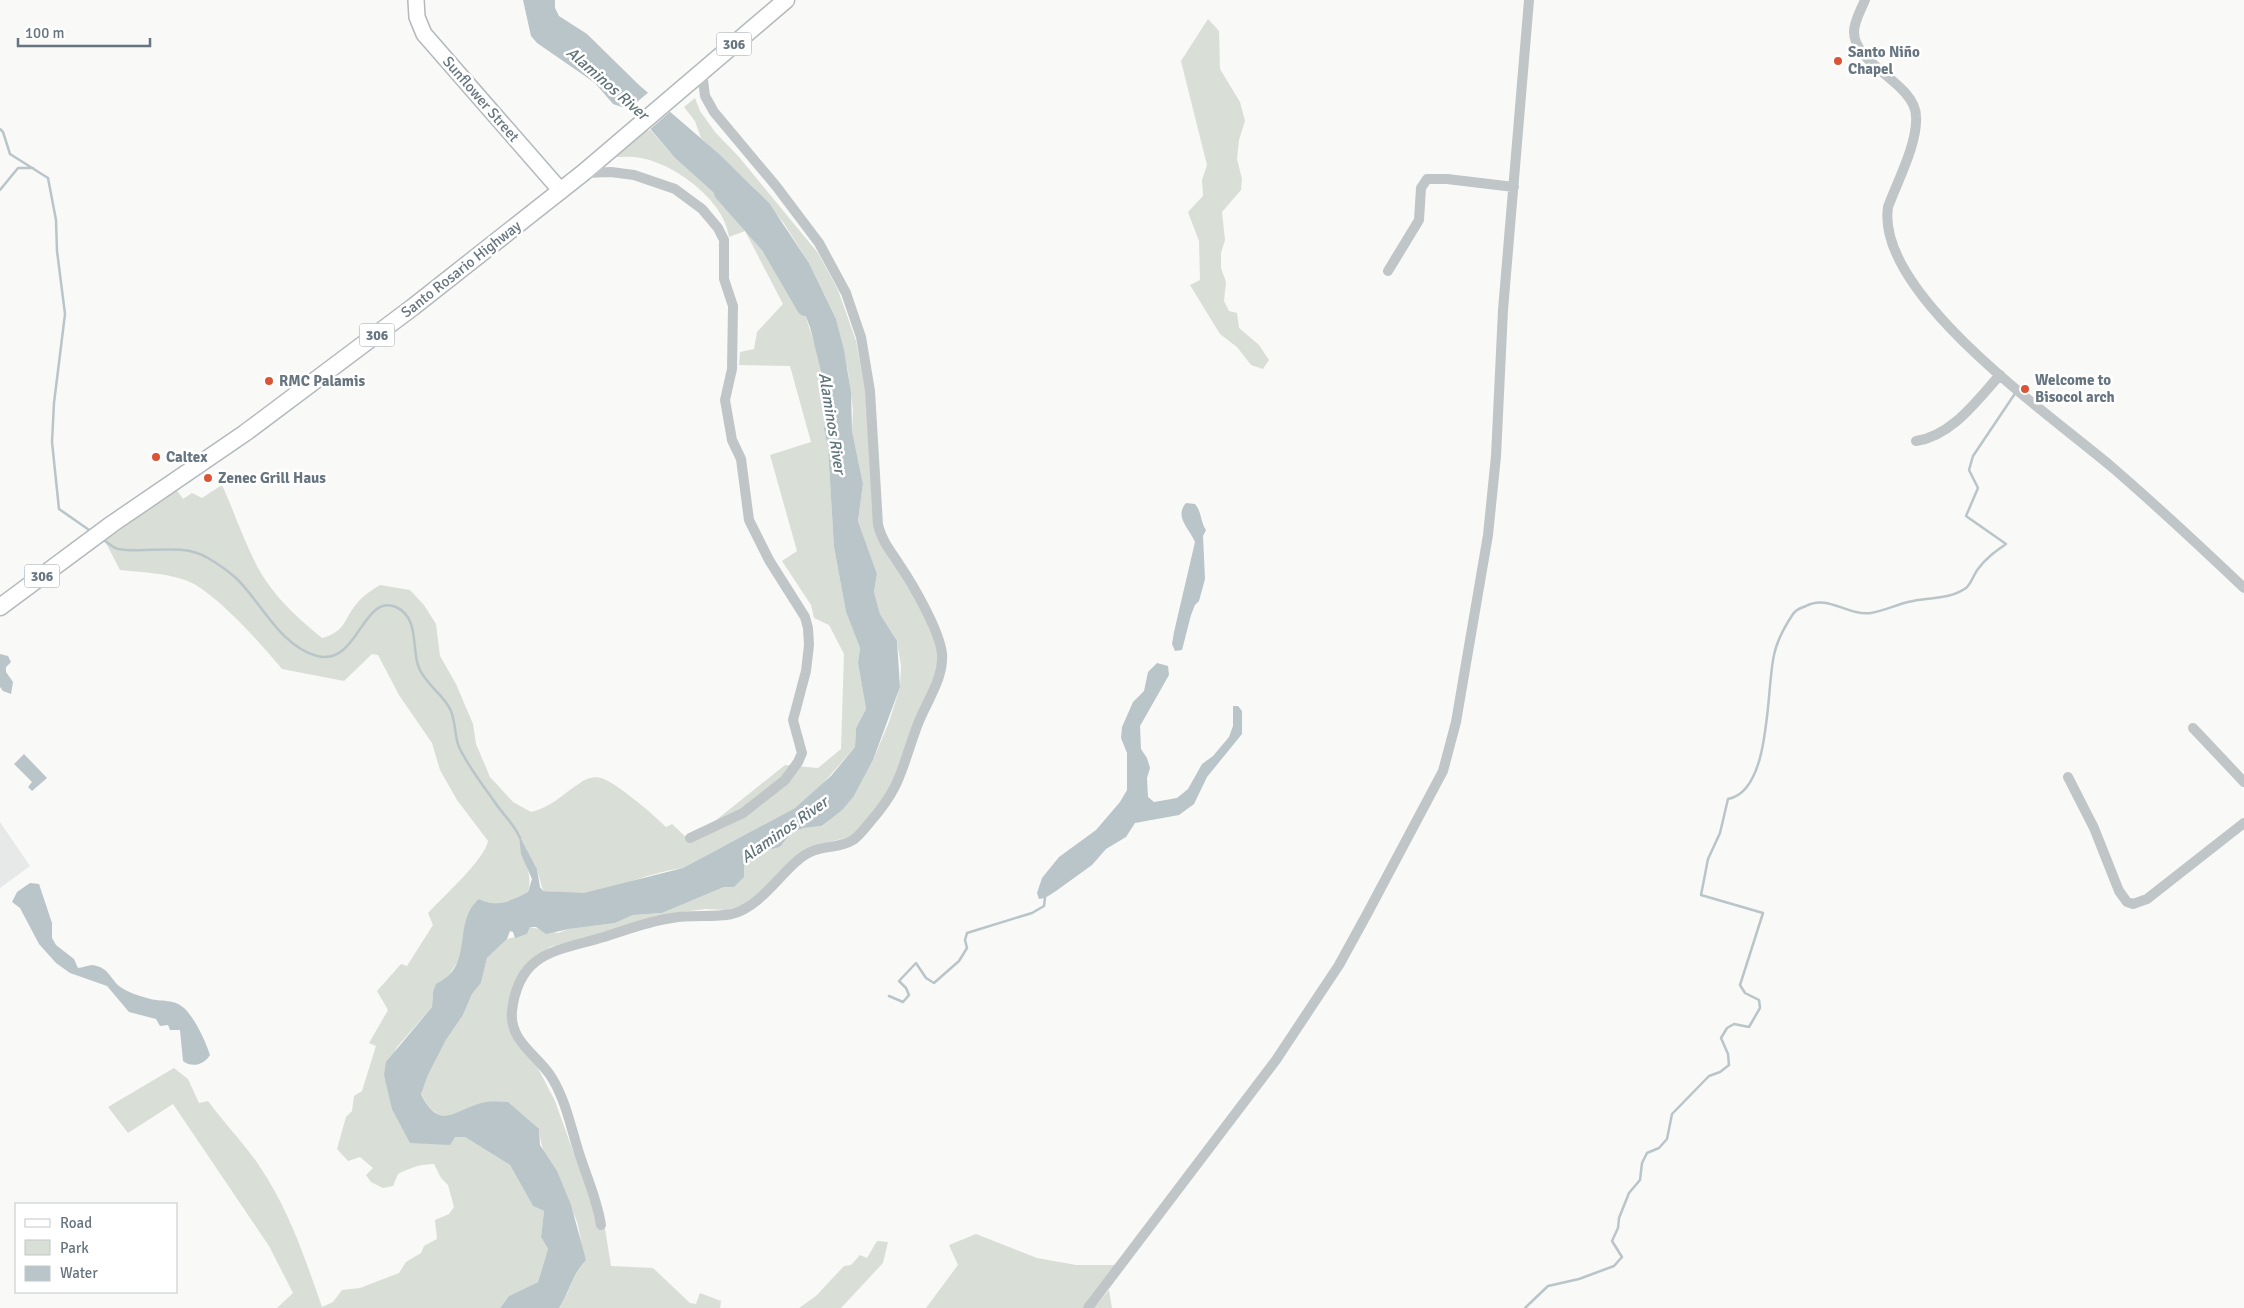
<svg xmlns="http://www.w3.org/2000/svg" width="2244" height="1308" font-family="Signika,sans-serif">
<rect width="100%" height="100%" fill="#f9f9f7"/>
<path fill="#e7e8e8" d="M0,822L30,866L0,888Z"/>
<path fill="#d9ded6" d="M1208,19L1219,31L1220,69L1240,102L1245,121L1239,140L1237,159L1242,179L1241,190L1222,212L1225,240L1221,253V268L1226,282L1224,301L1229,311L1237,313L1239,328L1259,345L1269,360L1263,369L1251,365L1237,347L1220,334L1190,285L1200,280L1199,241L1188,212L1203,196L1202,180L1207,165L1181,61Z
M695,98L700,111L715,132L739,157L818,253L838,290L856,341L865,389L876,524L937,641L940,663L896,782L853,836L810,847L745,905L727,910L706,909L681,912L550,947L536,958L510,1014L555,1101L579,1168L603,1216L611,1266L653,1268L690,1303L696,1304L700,1293L721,1301L720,1308H559C570,1292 573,1274 586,1260C580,1247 581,1232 576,1219C564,1189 541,1161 539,1129L465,1109C443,1122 432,1116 421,1093L428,1075L446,1040L463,1015L472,994L481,983L487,958L507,939L527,934L530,927L558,933L569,929L615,923L633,915L662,913L724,887H734L744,866L765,851L780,847L791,833L804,828L823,826L854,796L873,760L889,722L900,687L901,666L897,641L880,614L874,592L877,574L858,521L863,484L852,431L853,410L848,371L836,319L809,263L783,222L754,188L701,138L695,121L684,107Z
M647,126L675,158L724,202L740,210L758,228L790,277L800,299L818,355L828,399L824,429L828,448L834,547L846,612L860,648L858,663L866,709L856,728L855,747L819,788L795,808L683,868C650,872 619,888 585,893C574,895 556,891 543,891L537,869L520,837C520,860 534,869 528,892C511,901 498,908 479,899L463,940L461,957L446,979L433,992L432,1007L397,1047L384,1075L389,1091L455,1137H465L510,1165L533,1206L544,1211L541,1237L548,1249L538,1282L509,1296L500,1308H277L293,1293L269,1246L173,1104L128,1133L108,1107L174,1068L188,1079L199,1103L208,1101C224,1123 243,1142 258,1164C288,1207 305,1258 322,1307L333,1302L342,1290L360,1288L399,1273L406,1262L421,1253L424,1246L437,1239L435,1220L449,1214L454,1207L448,1185L441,1178L434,1164C420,1164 410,1168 398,1174L393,1186L383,1188L371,1182L366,1175L373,1168L360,1157L348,1161L337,1149L346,1117L352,1111L354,1096L362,1091L376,1046L369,1043L388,1010L377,991L401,964L407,966L433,925L428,913C442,898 485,859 488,841L457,800L440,770L432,743L399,695L378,655L372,654L344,681L282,669C263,646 213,589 185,580C165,573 141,572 120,570L105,541L176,489L183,499L192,493L202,498L222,485C233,509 242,536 254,560C269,592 295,616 322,638C347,631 343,619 358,602C364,595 372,590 380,585L410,590L424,605L436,624L440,656L456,684L473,724L476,744L490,777L513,802L531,812C550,808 563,794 580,783C585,779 594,776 601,778C617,783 654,815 666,827L672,824L690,841L785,765L818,768L841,749L844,654L829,625L814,618L811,605L782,561L797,551L770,455L811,442L790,366L739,365L740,352L754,349L757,332L783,304L745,231L729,237C725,201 675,164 641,158C632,156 620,157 610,157Z
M976,1234L1037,1258L1076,1265H1118L1085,1308H926L958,1265L949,1245Z
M877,1241L888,1242L883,1263L841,1308H799L816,1296L844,1266L851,1265L860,1255L867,1258Z
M1109,1290L1112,1308H1094Z"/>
<path fill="#b9c5c8" d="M523,0H555V8L559,16L587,34L639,85L719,154L769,203L809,263L836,319L844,350L851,392L852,431L863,484L858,521L877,574L874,592L880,614L897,641L900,687L873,760L854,796L842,810L822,826L804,828L791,833L780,847L765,851L744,866V877L734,887H724L662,913L633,915L615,923L569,929L546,934L536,927H530L527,934L515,938L513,932L510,931L507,939L487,958L481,983L472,994L463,1015L446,1040L428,1075L421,1094C441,1135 457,1106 487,1102C494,1101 501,1102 508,1102L539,1129L540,1145L557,1171L571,1205L586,1260C572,1275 570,1291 559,1308H500L509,1296L538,1282L548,1249L541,1237L544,1211L533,1206L510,1165L465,1137H455L450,1145L410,1143L392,1109L384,1075L386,1062L432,1007L433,992L436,984C476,965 451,923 479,899C498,908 510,901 528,892L532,879L521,854L519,835L537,869L540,887L543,891L584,893L683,868L795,808L831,776L855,747L856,728L866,709L858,663L860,648L846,612L834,547L828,448L824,429L828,399L810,327L790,277L758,228L740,210L724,202L675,158L636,112L613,104L595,83L537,43L531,36Z
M1186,503L1195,504C1202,512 1200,521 1206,530L1203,536L1205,579L1199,601L1195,605L1191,615L1182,650L1175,651L1172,644L1174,632L1195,542C1189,528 1174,517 1186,503Z
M0,654L8,656L11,662L6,667V672L13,682L11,694L3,691L0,687Z
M1157,663L1168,666L1169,675L1140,726L1141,749L1147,758L1150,768L1147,778L1148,797L1154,802L1177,798L1188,789L1202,764L1213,756L1229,737L1233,726V706H1238L1242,711V734L1207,777L1194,804L1179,815L1135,823L1126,837L1106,849L1092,865L1056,891L1045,898L1039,899L1037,893L1042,878L1059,857L1096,830L1120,802L1127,790V753L1121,738L1122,727L1133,702L1144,691L1148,672Z
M24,754L47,778L32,791L28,787L32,782L14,764Z
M30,883L39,884L52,923V938L56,945L74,959L78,968C82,968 88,965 93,965C109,968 110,978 119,986C125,991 139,996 147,998C161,1003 175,997 187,1011C197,1023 205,1040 210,1055C204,1065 192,1068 183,1061L180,1030H170L168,1025L160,1026L156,1019L129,1012L107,986L70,973L56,963L39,944L20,908L12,902L17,892Z"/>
<path fill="#f9f9f7" d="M650,91L672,110L648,131L634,114L625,112Z"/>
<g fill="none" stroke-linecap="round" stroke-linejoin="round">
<path stroke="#b9c5c8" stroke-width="2.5" d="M0,129L3,132L10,154L48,178L56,220L57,251L65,314L54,403L52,442L59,509L92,532
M0,190L18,168H33
M102,539C107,542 113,548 118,549C148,554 180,542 208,558C218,564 227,570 236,578C261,602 280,646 317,656C358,667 362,593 396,607C420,618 411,649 419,668C426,684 440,692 449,707C456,718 454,735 459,747C467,764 483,786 494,801C502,814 514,823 520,838
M889,996L903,1002L909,995L906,988L899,981L916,963L926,978L934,983L959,961L967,948L965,940L967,933L1032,913L1044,906L1045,898
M1525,1308L1548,1286L1579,1279L1614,1266L1622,1257L1612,1241L1618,1228L1619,1218L1629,1193L1640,1180L1642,1163L1647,1153L1659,1148L1667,1139L1672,1114L1709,1076L1720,1072L1729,1065L1728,1054L1721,1038L1727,1028L1734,1024L1749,1027L1760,1008L1759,1000L1745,993L1740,985L1763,913L1701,895L1708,859L1720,833L1728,799C1772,791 1766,688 1774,655C1777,640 1785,626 1793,614C1796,609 1801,608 1806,606C1828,594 1847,616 1871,613C1883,611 1896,605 1908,602C1927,597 1949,600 1966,588C1971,584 1974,574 1978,569C1986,558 1996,551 2006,544L1966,516L1978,488L1969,470L1973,456L2016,392"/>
<path stroke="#b9c5c8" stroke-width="16" d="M722,193L769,246L805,308"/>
<g stroke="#b3b9bd" stroke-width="18">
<path id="secondary" d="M416,0L417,17L424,34L561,191"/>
</g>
<g stroke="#b4b9bd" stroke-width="19">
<path id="primary" d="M0,607L112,524L245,433L413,307L583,173L786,0"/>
</g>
<path stroke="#c0c5c8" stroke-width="10" d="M1865,0C1861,10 1854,21 1854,32C1854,65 1915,83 1916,116C1918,143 1897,182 1888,207C1875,294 2052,416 2113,468C2158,507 2201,547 2244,588
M583,173L611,172L634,175L675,189L702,209L718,228L724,240V279L733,306L732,369L725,400L732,440L741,459L749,520L769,560L805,617L808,628L809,645L806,671L793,720L802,753L798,762L785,780L743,813L690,838
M1388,271L1419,220L1421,188L1427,179H1447L1514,187
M1916,441C1952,436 1977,400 2000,375
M2193,728L2244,782
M2068,777L2094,828L2119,891L2127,902L2133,904L2147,899L2244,823
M601,1225C597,1199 587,1178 579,1153C571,1128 566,1101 552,1078C538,1055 509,1042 512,1011C519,951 557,951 604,937C626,930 649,921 672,918C691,914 712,918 732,914C758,908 778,877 797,861C818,842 835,851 853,840C859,836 865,828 870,822C901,787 901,770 916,729C924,705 944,680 942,654C940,631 912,583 899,564C890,550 882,541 878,525L870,391L861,337L846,293L819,243L776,186L714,112L705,96L702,72
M1088,1308L1276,1060L1339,965L1367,914L1443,771L1456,722L1488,535L1496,456L1503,310L1529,0"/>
<use href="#secondary" stroke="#fff" stroke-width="15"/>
<use href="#primary" stroke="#fff" stroke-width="16"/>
</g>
<g fill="#da5535" stroke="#fff" stroke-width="2">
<circle cx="1838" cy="61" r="5"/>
<circle cx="269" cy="381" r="5"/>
<circle cx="2025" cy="389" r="5"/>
<circle cx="156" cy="457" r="5"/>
<circle cx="208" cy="478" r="5"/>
</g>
<g text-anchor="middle" stroke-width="5" stroke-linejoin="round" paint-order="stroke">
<g fill="#fff" stroke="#949ea6" stroke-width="1">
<rect x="716.5" y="32.5" width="35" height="23" rx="4"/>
<rect x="359.5" y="323.5" width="35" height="23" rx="4"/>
<rect x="24.5" y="564.5" width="35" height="23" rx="4"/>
</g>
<g font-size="14" font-weight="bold" fill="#667580">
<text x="734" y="49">306</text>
<text x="377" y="340">306</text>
<text x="42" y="581">306</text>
</g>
<g font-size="15" font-weight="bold" fill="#667580" stroke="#fff" text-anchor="start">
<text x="1848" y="57">Santo Niño<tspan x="1848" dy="17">Chapel</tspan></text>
<text x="2035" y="385">Welcome to<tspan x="2035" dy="17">Bisocol arch</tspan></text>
<text x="279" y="386">RMC Palamis</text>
<text x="166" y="462">Caltex</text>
<text x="218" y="483">Zenec Grill Haus</text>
</g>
<g font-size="15" fill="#667580" stroke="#fff">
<text transform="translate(481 99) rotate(49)" y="5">Sunflower Street</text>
<text transform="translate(461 269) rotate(-38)" y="5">Santo Rosario Highway</text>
</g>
<g font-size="16" font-style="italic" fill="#60747a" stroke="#fff">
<text transform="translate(608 83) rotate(41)" y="6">Alaminos River</text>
<text transform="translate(833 423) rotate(81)" y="6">Alaminos River</text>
<text transform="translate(784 829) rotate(-35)" y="6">Alaminos River</text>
</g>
</g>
<rect x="15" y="1203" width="162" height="90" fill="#ffffff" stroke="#c2c8cc"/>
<rect x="25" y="1219" width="25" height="8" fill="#ffffff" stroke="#c2c8cc"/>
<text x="60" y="1228" font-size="15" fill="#667580">Road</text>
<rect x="25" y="1240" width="25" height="15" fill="#d9ded6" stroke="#c2c8cc"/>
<text x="60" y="1253" font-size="15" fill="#667580">Park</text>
<rect x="25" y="1266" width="25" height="15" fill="#b9c5c8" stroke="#c2c8cc"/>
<text x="60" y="1278" font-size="15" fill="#667580">Water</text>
<path d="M18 38v8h132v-8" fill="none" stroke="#667580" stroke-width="2.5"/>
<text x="25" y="38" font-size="15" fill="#667580" stroke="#ffffff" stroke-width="4" paint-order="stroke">100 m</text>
</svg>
